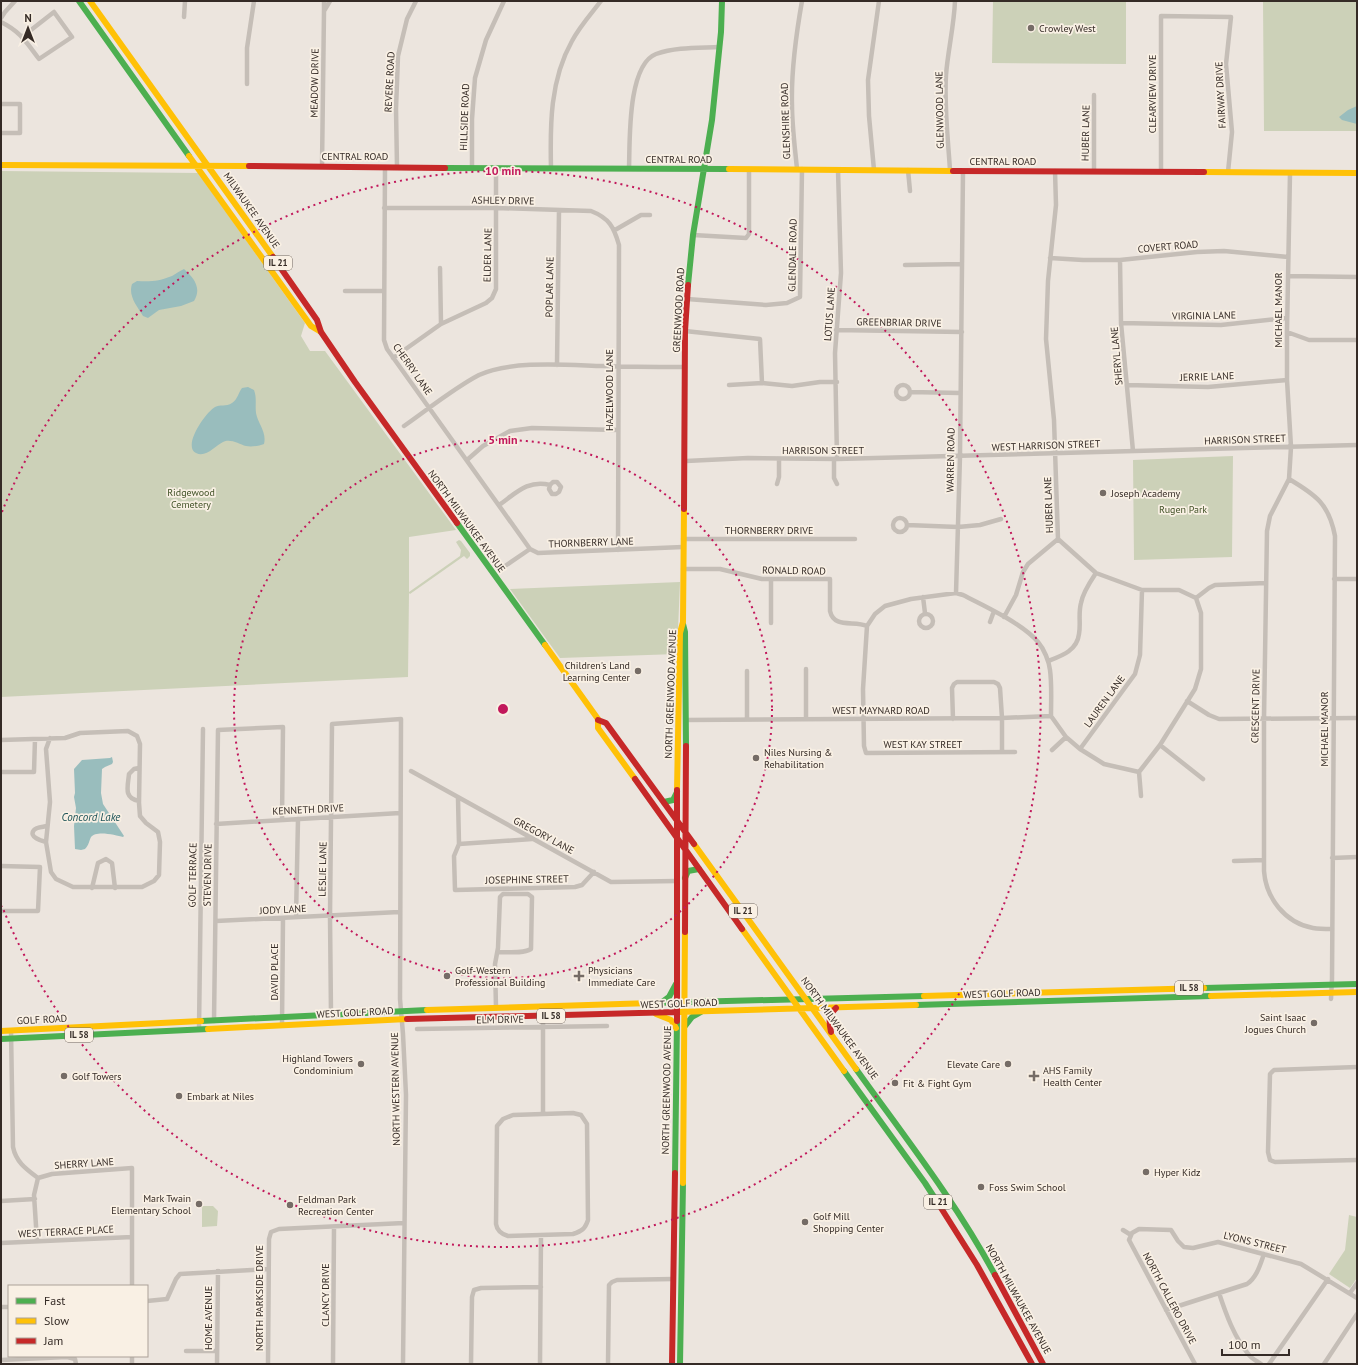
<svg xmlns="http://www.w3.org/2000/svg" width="1358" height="1365" font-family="'PT Sans',sans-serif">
<rect width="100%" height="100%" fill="#ece5de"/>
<path fill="#ccd1b8" d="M993,1H1126V64L992,63Z
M1263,1H1357V131H1264Z
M1,171L198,173L305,323L301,336L310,351H325L456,530L409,537V592L460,556L461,550L456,542L459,540L461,541L470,553V556L467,559L464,556L410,594L409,593L408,677L1,697Z
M1233,456L1232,557L1134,560L1133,460Z
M680,582L677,654L560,658L510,589Z
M202,1206H213L218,1211L217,1226L202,1227Z
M1349,1215L1357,1217V1278L1350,1288L1329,1274L1345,1250Z"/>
<path fill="#99bdbd" d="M1357,106V124L1342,120L1339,117L1348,110Z
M184,269C194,278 202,288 194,301L181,306L159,310L148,318L143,316C137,306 128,296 132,284L137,281C151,282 159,281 172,276C176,274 179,271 184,269Z
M248,387L254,390C257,398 255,405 256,413C258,424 267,432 264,444C259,446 251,447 246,446C239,444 230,438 223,442C215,446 206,458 196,453C182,446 206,412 215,407C220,404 226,407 232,403C238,399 238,393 242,388Z
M112,757L113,762L112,764L105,767L102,769L101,793L103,804L124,836L123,837C116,835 96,830 91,837C89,841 89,845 85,849L81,850L75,849L74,826L76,808L74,797L75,793L74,769L82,760L110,758Z"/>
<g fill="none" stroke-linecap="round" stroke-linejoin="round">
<path stroke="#c5beb7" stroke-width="4.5" d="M324,1V11
M184,17L185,1
M1,18L5,12L15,1
M1,22C21,32 26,42 39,59L72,37L54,12L22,37
M247,84V48L254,1
M1,104H20V133H1
M322,166L324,11L330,1
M385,167L384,340L387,349L530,549
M397,167L396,109L398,56L407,19L416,1
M472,167V119L475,78L486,40L504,1
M551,168C550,125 550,80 572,41C580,26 591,14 601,1
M629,168C630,143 627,65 656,54C676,47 698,48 719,47
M797,169C795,148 792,126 792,105C791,70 796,35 802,1
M874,170L869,116L868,80L879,1
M908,170L910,191
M950,170C948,139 944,106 946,75C948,50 954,26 955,1
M1055,171L1056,205L1048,281L1046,339L1054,420L1058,539L1096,573L1142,590H1179L1196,598L1201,613V669L1195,689L1160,745L1139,772L1141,796
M1094,171V95
M1161,172V16L1231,17L1226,64L1232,132L1228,172
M1290,173L1287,332V380L1291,447L1289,479L1270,516L1267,531L1264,719V871C1266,898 1285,923 1313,928C1319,929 1326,929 1332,929
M384,208H497L591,211C609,218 614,227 619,245L618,550
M615,230L641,215H650
M693,235L746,238L749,234V169
M1050,258L1083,260H1120L1197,252L1224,251L1288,257
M1120,260L1121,323L1133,451
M905,265L962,264
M440,268L441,324
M1288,276L1357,277
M345,291H384
M687,299L766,305L787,303L800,297L802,169
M1121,323L1221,325L1287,318
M836,330L962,332
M685,331L760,339L762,383
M1287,332L1309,340H1357
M393,358L441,324L486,303L492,298L496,289V167
M557,365L559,210
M896 392a7 7 0 1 1 14 0a7 7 0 1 1-14 0Z
M729,385L762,383L792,386L820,382H837
M1127,385L1208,387L1287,380
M910,392L960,393
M404,426C427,410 454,388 479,375C512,360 567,365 603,366C630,367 657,367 685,367
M834,459V478L837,484
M837,459L835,353L841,273L838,170
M467,460L483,446L510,431L532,428L618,430
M686,461L748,458L837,459L1357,445
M1289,479C1316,495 1329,504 1335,536L1332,979L1331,999
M777,484L779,477V459
M499,505C515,494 528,479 550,485L553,482H557L561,487L559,492L556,494H552L549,489L550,485
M893 525a7 7 0 1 1 14 0a7 7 0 1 1-14 0Z
M907,525L958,527L980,525L1001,519
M683,539H855
M505,566L530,549L538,553L683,547
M683,569H720L762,579H830V611C834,629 854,620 867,626
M771,579V623
M1334,579H1357
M956,593L960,456L963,171
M923,597L925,613
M1196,598L1209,588L1215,585L1266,583
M919 621a7 7 0 1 1 14 0a7 7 0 1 1-14 0Z
M1004,617L1016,595L1023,572L1028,564L1058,539
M990,622L994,611
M1048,661C1061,656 1077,651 1079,634C1081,624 1078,614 1081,603C1083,592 1090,582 1096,573
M806,669V719
M1187,701L1209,715L1219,719L1357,718
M1051,716L1066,737L1080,749L1104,764L1139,772
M747,719V671
M953,719L952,688L954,684L957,682H994L998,684L1000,688L1002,718V752
M686,720L1002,718L1051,716
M1,740L65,738L80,733L128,731L137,736L140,744L139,803L140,816L146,823L158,832L160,842L159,875L154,881L142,887H73L56,879L51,872L46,842L50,802L46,749L50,738
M1160,745L1203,779
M1080,749L1135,674L1140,655L1142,590
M1052,750L1066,737
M1015,752L866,753L864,746L863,689L867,626L875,614L885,606L911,599L956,593L963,595C985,606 1023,624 1038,642C1044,649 1049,661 1050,670C1052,685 1051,701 1051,716
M411,771L611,882L677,881
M1,772H34L35,739
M458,798L459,844L454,856L455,890L575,887L582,885L594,872
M139,801C123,798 128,786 129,774L134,769L139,768
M216,824L400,813
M46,842C42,841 28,837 34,830C36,827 43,827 47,826
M459,844L532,839
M1332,858L1357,857
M1234,861L1264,860
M1,866L40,867L38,911H1
M92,888L98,863L106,859L112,863L115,888
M296,917L298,819
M216,921L399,912
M496,1008L495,964L498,948L500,897L503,894H528L532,897L531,949C523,954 508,952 498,952
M331,1015L330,916L332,724L401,719L400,999L403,1034L406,1095L403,1364
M214,1021L218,730L283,727L282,820
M282,1025L283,918
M199,1029L203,729
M417,1029L607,1026
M11,1031L13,1147C16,1162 26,1169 38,1178
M1357,1067L1274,1070L1270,1074L1268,1152L1270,1160L1275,1162L1357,1160
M543,1113V1006
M573,1113L581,1115L587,1124L588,1220C585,1229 582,1231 573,1234L508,1236C501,1234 497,1231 496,1224L497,1126L503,1119L513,1115Z
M38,1178L52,1174L132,1168V1286
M1,1201L35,1199
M1123,1230L1131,1235
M37,1241L34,1195L38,1178
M1,1243L132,1237
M1219,1293C1226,1314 1234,1337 1249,1355C1252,1359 1257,1361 1261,1364
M1350,1293L1357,1283
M147,1301L167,1299L176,1279L180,1274L268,1269
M1,1307H9
M1166,1310L1247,1284C1257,1277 1260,1265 1264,1254
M186,1351H217
M1,1360L67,1357L75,1359L76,1364
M132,1364V1356
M217,1364L218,1271
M268,1364L269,1239L271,1232L279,1229L404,1223
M333,1364L334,1227
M471,1364L472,1297L474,1290L481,1288L541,1287
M540,1364L541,1235
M608,1364L609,1285L612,1282L617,1280L673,1279
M1195,1364L1129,1240L1132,1233L1139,1229L1171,1230L1178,1241L1184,1247L1193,1248L1218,1242L1301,1264L1357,1298
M1269,1364L1328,1279
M1324,1364L1357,1314"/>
<path stroke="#4caf50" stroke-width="6" d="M79,1L189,156
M445,168L729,169
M688,285L693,235L712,120L721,32L722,1
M457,523L545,645
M683,624L685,632L686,746
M664,802L673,800L677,792
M685,878L688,871L699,869
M1204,988L1357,984
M652,1003L924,996
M661,1003L669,997L676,984
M916,1005L1211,996
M201,1021L427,1010
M685,1026L692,1017L701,1012
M1,1039L208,1029
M856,1069C904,1136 956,1202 995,1275
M844,1071L925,1183L936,1200
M675,1173L677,1021
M680,1364L683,1183"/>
<path stroke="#ffc107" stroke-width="6" d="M90,1L273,257
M189,156L311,326L321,332
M1,165L249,166
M729,169L953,171
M1204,172L1357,173
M545,645L598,719V728L635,779
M677,790L680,633L683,622L684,509
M694,844L856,1069
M742,929L844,1071
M924,996L1204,988
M1211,996L1357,992
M427,1010L652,1003
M677,1012L916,1005
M656,1014L671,1020L676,1028
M208,1029L407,1019
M1,1031L201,1021
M683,1183L685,932"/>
<path stroke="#c62828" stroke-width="6" d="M249,166L445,168
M953,171L1204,172
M273,257L317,320L321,332L355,382L457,523
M684,509L685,331L688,285
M598,720L606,723L694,844
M635,779L742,929
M677,790V1021
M685,932L686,746
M407,1019L677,1012
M831,1032C829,1022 828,1015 836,1008
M936,1200L977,1265L1032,1364
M995,1275L1043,1364
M672,1364L675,1173"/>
</g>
<g fill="none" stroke="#c2185b" stroke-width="2" stroke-dasharray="2 4">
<circle cx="503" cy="709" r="269"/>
<path d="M2 512A538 538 0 1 1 2 906"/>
</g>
<g fill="#756c66" stroke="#f9f0e4" stroke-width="1.5">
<circle cx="1031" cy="28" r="4"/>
<circle cx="1103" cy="493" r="4"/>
<circle cx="638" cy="671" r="4"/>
<circle cx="756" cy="758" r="4"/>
<circle cx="447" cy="976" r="4"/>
<path d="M577 970h4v4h4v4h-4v4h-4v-4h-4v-4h4z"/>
<circle cx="1314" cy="1023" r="4"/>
<circle cx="361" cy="1064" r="4"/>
<circle cx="1008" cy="1064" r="4"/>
<circle cx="64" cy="1076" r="4"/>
<path d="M1032 1070h4v4h4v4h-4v4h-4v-4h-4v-4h4z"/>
<circle cx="895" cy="1083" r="4"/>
<circle cx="179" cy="1096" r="4"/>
<circle cx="1146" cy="1172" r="4"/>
<circle cx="981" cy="1187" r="4"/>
<circle cx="199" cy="1204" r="4"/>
<circle cx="290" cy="1205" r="4"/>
<circle cx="805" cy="1222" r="4"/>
</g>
<g text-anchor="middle" stroke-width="3.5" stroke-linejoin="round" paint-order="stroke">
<g fill="#f9f0e4" stroke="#70665f" stroke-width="1">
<rect x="264" y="256" width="28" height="14" rx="3"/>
<rect x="729" y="904" width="28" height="14" rx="3"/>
<rect x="1175" y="981" width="28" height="14" rx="3"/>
<rect x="537" y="1009" width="28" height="14" rx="3"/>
<rect x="65" y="1028" width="28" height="14" rx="3"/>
<rect x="924" y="1195" width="28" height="14" rx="3"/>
</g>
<g font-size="9" font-weight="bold" fill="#352b26">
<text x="278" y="266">IL 21</text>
<text x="743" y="914">IL 21</text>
<text x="1189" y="991">IL 58</text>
<text x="551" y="1019">IL 58</text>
<text x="79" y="1038">IL 58</text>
<text x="938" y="1205">IL 21</text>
</g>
<g font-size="10" fill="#352b26" stroke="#f9f0e4" text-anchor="start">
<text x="1039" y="32">Crowley West</text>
<text x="1111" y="497">Joseph Academy</text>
<text x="630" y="669" text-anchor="end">Children's Land<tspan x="630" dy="12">Learning Center</tspan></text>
<text x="764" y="756">Niles Nursing &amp;<tspan x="764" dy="12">Rehabilitation</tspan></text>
<text x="455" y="974">Golf-Western<tspan x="455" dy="12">Professional Building</tspan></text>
<text x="588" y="974">Physicians<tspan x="588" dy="12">Immediate Care</tspan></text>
<text x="1306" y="1021" text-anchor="end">Saint Isaac<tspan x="1306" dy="12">Jogues Church</tspan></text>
<text x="353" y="1062" text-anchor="end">Highland Towers<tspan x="353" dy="12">Condominium</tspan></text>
<text x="1000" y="1068" text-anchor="end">Elevate Care</text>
<text x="1043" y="1074">AHS Family<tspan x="1043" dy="12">Health Center</tspan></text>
<text x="72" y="1080">Golf Towers</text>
<text x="903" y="1087">Fit &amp; Fight Gym</text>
<text x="187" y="1100">Embark at Niles</text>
<text x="1154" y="1176">Hyper Kidz</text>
<text x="989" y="1191">Foss Swim School</text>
<text x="191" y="1202" text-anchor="end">Mark Twain<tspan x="191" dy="12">Elementary School</tspan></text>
<text x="298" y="1203">Feldman Park<tspan x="298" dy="12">Recreation Center</tspan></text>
<text x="813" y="1220">Golf Mill<tspan x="813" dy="12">Shopping Center</tspan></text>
</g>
<g font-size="10" fill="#352b26" stroke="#f9f0e4">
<text transform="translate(389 82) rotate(-87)" y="4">REVERE ROAD</text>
<text transform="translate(314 83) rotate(-89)" y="4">MEADOW DRIVE</text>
<text transform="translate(1152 94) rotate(-90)" y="4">CLEARVIEW DRIVE</text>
<text transform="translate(1220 95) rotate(-93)" y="4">FAIRWAY DRIVE</text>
<text transform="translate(939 110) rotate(-91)" y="4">GLENWOOD LANE</text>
<text transform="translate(464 117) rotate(-88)" y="4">HILLSIDE ROAD</text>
<text transform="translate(785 121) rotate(-92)" y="4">GLENSHIRE ROAD</text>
<text transform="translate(1085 133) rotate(-89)" y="4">HUBER LANE</text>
<text x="355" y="160">CENTRAL ROAD</text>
<text x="679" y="163">CENTRAL ROAD</text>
<text x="1003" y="165">CENTRAL ROAD</text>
<text transform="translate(503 200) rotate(1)" y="4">ASHLEY DRIVE</text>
<text transform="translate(252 210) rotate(55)" y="4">MILWAUKEE AVENUE</text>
<text transform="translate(1168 246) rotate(-5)" y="4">COVERT ROAD</text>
<text transform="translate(487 255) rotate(-89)" y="4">ELDER LANE</text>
<text transform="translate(792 255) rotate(-89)" y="4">GLENDALE ROAD</text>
<text transform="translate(549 287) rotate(-89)" y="4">POPLAR LANE</text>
<text transform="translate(678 310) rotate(-87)" y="4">GREENWOOD ROAD</text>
<text transform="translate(1278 310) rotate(-90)" y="4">MICHAEL MANOR</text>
<text transform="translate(829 314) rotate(-86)" y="4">LOTUS LANE</text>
<text transform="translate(1204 315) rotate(-1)" y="4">VIRGINIA LANE</text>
<text transform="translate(899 322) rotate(1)" y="4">GREENBRIAR DRIVE</text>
<text transform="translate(1116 356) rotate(-95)" y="4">SHERYL LANE</text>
<text transform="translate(413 369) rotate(55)" y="4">CHERRY LANE</text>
<text transform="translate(1207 376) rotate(-2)" y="4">JERRIE LANE</text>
<text transform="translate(609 390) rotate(-90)" y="4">HAZELWOOD LANE</text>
<text transform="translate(1245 439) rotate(-2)" y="4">HARRISON STREET</text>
<text transform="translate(1046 445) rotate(-2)" y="4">WEST HARRISON STREET</text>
<text x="823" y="454">HARRISON STREET</text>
<text transform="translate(950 460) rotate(-89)" y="4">WARREN ROAD</text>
<text transform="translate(1048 505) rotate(-92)" y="4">HUBER LANE</text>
<text transform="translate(467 521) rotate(54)" y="4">NORTH MILWAUKEE AVENUE</text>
<text x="769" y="534">THORNBERRY DRIVE</text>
<text transform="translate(591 542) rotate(-2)" y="4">THORNBERRY LANE</text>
<text transform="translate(794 570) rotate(1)" y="4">RONALD ROAD</text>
<text transform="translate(670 694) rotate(-88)" y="4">NORTH GREENWOOD AVENUE</text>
<text transform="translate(1104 701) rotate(-54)" y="4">LAUREN LANE</text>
<text transform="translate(1255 706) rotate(-89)" y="4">CRESCENT DRIVE</text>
<text x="881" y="714">WEST MAYNARD ROAD</text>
<text transform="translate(1324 729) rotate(-90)" y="4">MICHAEL MANOR</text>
<text x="923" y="748">WEST KAY STREET</text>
<text transform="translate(308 809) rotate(-3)" y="4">KENNETH DRIVE</text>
<text transform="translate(544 835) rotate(28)" y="4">GREGORY LANE</text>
<text transform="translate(322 869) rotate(-89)" y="4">LESLIE LANE</text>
<text transform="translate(192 875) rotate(-89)" y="4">GOLF TERRACE</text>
<text transform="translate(207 875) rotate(-89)" y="4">STEVEN DRIVE</text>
<text transform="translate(527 879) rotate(-1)" y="4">JOSEPHINE STREET</text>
<text transform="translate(283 909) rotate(-3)" y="4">JODY LANE</text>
<text transform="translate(274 972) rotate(-90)" y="4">DAVID PLACE</text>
<text transform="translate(1002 993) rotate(-2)" y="4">WEST GOLF ROAD</text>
<text transform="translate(679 1003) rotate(-2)" y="4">WEST GOLF ROAD</text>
<text transform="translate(355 1012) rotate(-3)" y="4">WEST GOLF ROAD</text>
<text transform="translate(42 1019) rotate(-3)" y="4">GOLF ROAD</text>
<text transform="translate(500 1019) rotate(-1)" y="4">ELM DRIVE</text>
<text transform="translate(840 1028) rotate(54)" y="4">NORTH MILWAUKEE AVENUE</text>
<text transform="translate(395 1089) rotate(-91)" y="4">NORTH WESTERN AVENUE</text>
<text transform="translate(666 1090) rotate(-89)" y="4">NORTH GREENWOOD AVENUE</text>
<text transform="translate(84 1163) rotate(-4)" y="4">SHERRY LANE</text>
<text transform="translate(66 1231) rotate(-3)" y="4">WEST TERRACE PLACE</text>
<text transform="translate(1255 1242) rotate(14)" y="4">LYONS STREET</text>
<text transform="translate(325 1295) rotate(-90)" y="4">CLANCY DRIVE</text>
<text transform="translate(259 1298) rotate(-90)" y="4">NORTH PARKSIDE DRIVE</text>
<text transform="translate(1170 1298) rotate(62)" y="4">NORTH CALLERO DRIVE</text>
<text transform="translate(1019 1299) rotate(61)" y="4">NORTH MILWAUKEE AVENUE</text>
<text transform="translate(208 1318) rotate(-90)" y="4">HOME AVENUE</text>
</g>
<g font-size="10" fill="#435329" stroke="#f9f0e4">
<text x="191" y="496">Ridgewood<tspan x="191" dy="12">Cemetery</tspan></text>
<text x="1183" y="513">Rugen Park</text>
</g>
<g font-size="11" font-style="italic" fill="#1b5257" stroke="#f9f0e4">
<text x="91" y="821">Concord Lake</text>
</g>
</g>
<circle cx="503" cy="709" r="6" fill="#c2185b" stroke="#f9f0e4" stroke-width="2"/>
<g font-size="12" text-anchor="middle" font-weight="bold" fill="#c2185b" stroke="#f9f0e4" stroke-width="3.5" stroke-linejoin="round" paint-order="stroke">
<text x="503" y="175">10 min</text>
<text x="503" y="444">5 min</text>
</g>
<rect width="1358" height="1365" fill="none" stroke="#352b26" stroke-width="4"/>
<rect x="8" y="1285" width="140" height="72" fill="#f9f0e4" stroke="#aba198"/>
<rect x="16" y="1298" width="20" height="6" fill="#4caf50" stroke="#aba198"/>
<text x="44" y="1305" font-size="12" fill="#352b26">Fast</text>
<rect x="16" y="1318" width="20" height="6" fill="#ffc107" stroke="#aba198"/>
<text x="44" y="1325" font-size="12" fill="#352b26">Slow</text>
<rect x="16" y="1338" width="20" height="6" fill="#c62828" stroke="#aba198"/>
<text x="44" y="1345" font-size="12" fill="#352b26">Jam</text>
<g transform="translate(28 28)" stroke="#f9f0e4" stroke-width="3" paint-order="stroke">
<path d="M0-3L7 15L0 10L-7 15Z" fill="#352b26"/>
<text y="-6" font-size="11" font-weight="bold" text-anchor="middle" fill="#352b26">N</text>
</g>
<path d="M1222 1349v6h67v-6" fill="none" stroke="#352b26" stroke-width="2"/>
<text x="1228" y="1349" font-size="12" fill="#352b26" stroke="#f9f0e4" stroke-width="3" paint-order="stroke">100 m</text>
</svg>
